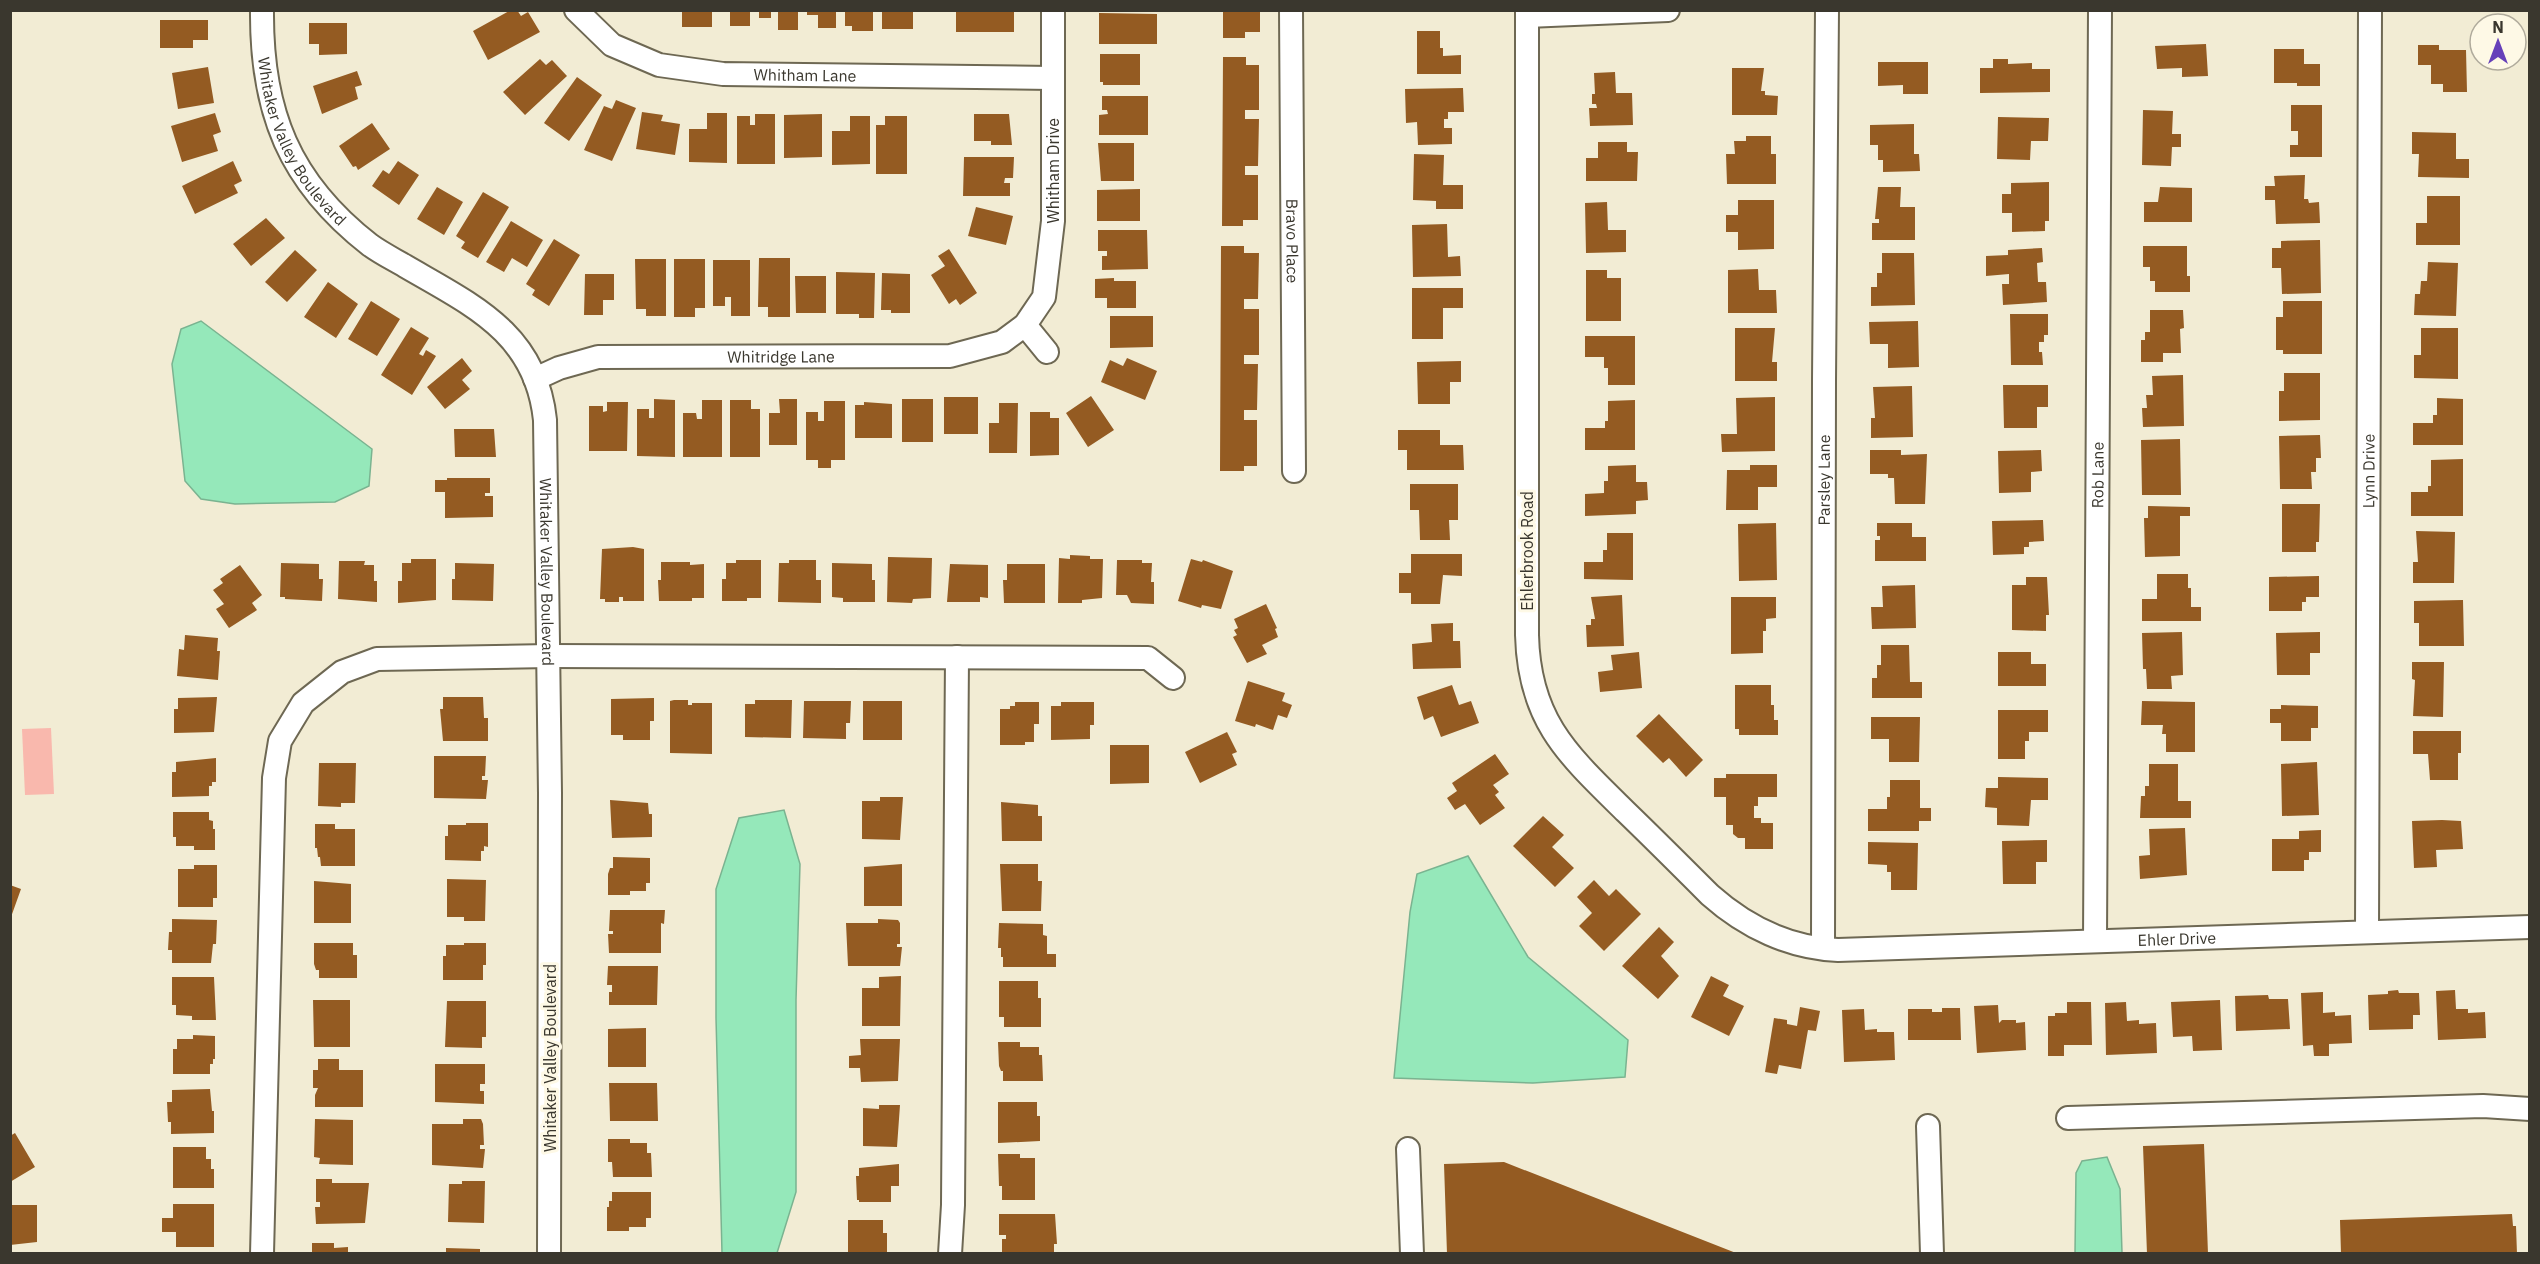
<svg xmlns="http://www.w3.org/2000/svg" width="2540" height="1264" font-family="'IBM Plex Sans',sans-serif">
<rect width="100%" height="100%" fill="#f2ecd4"/>
<path fill="#f9b8ad" d="M51,728L54,794L25,795L22,729Z"/>
<path fill="#95e8ba" stroke="#7ab390" stroke-width="1.5" d="M201,321L372,449L369,486L335,502L235,504L201,499L185,481L172,364L181,329Z
M784,810L800,864L796,1000V1192L777,1253H722L716,1018V889L739,818Z
M1468,856L1528,957L1628,1040L1625,1077L1533,1083L1394,1078L1410,912L1417,874Z
M2107,1157L2120,1189L2122,1253H2075L2076,1173L2082,1161Z"/>
<path fill="#945b22" d="M511,10H517L521,16L528,12L540,32L488,60L473,31Z
M682,10H712V27H682Z
M730,10H750V26H730Z
M759,10H771V18H759Z
M778,10H798V30H778Z
M807,10H836V28H818V15H807Z
M845,10H873V31H852V26H845Z
M882,10H913V29H882Z
M956,10H1014V32H956Z
M1223,10H1260V32H1245V38H1223Z
M1099,13L1157,14V44H1099Z
M160,20H208V40H193V48H160Z
M309,23H347V54L319,55V44H309Z
M1417,31H1440V48H1443V56L1461,55V74H1417Z
M2206,44L2208,76L2182,77V68L2157,69L2155,46Z
M2418,45H2439V50H2466L2467,92H2443V84H2431V65H2418Z
M2274,49H2304V64H2320V86H2297V83H2274Z
M1100,54H1140V85H1103V82H1100Z
M1223,57H1246V65H1259V110H1245V119H1259L1258,166H1245V175H1258V220H1243V226H1222Z
M540,59L546,65L552,60L567,76L525,115L503,92Z
M1993,59H2008V64L2032,63V69H2050V92L1980,93V68H1993Z
M1878,62H1928V94H1903V85L1878,86Z
M208,67L214,103L178,109L172,73Z
M1732,68H1764L1761,91H1765V95L1778,96L1777,115H1732Z
M357,71L362,85L355,87L358,99L322,114L313,86Z
M1615,72L1616,93H1632L1633,125L1590,126L1589,108H1597L1596,104H1592V94H1595L1594,73Z
M577,77L602,95L569,141L544,123Z
M1463,88L1464,112H1448V119H1444V128H1452V144L1418,145L1417,122L1406,123L1405,89Z
M1102,96H1148V135H1099V115L1108,114L1107,110H1102Z
M616,100L636,108L612,161L584,150L604,106L612,109Z
M2291,105H2322V157H2290V145H2298V131H2291Z
M2143,110L2173,111L2172,134H2181V147H2172L2171,166L2142,165Z
M642,112L663,115L661,121L680,124L675,155L636,149Z
M215,113L221,132L213,135L218,151L182,162L171,126Z
M707,113H727V163L689,162V129H707Z
M755,114H775V164H737V116H750V125H755Z
M822,114V157L784,158V115Z
M974,114H1009L1012,145H991V141H974Z
M850,116H870V164L832,165V131H850Z
M885,116H907V174H876V125H885Z
M1998,117L2049,118L2048,141H2031L2030,160L1997,159Z
M372,123L390,149L358,170L356,166L353,167L339,146Z
M1914,124V154H1919L1920,171L1883,172V160H1878V145H1870V125Z
M2412,132L2456,133V159H2469V178L2418,177L2419,154H2412Z
M1746,136H1771V154H1776V184H1727L1726,154H1735L1734,141H1746Z
M1598,142H1627V152H1638L1637,181H1586V158H1598Z
M1098,143H1134V181H1101Z
M1414,154L1444,155L1443,185H1463V209H1436V201L1413,200Z
M964,157H1014L1013,178H1005L1004,183H1010V196H963Z
M233,161L242,181L234,185L238,193L195,214L182,186Z
M398,161L419,175L399,205L372,186L383,170L389,174Z
M2305,175L2304,199H2308L2309,203L2319,202L2320,223L2276,224L2275,200H2265V186H2275L2274,176Z
M2049,182V221H2045V231L2012,232V213H2002V194H2011V183Z
M437,187L463,202L444,235L417,219Z
M1878,187H1901L1900,207H1915V240H1872V223H1879V219H1875Z
M2160,187L2192,188V222H2144V202H2158Z
M1140,189V221H1097V190Z
M483,192L509,207L478,258L461,248L465,242L456,236Z
M2427,196H2460V245H2416V223H2427Z
M1738,200H1774V249L1738,250V232H1726V215H1738Z
M1607,202L1608,230H1626V252L1586,253L1585,203Z
M976,207L1013,216L1006,245L968,236Z
M266,218L285,238L251,266L233,244Z
M511,221L543,240L527,267L512,258L504,272L486,262Z
M1447,224L1448,257L1460,256L1461,276L1413,277L1412,225Z
M1098,230H1147L1148,269L1102,270V256H1107V251H1098Z
M554,239L580,255L549,306L532,295L535,290L526,284Z
M2320,240L2321,293L2282,294L2281,268H2272V248H2281V241Z
M1221,246H1244V253H1259L1258,299H1244V309H1259V355H1244V364H1258L1257,410H1244V420H1257V466H1244V471H1220Z
M2143,246H2187V276H2190V292H2155V281H2150V267H2143Z
M2042,248L2043,262L2037,263L2038,282H2046L2047,302L2003,305L2002,284H2009V274L1986,276V256L2008,255V250Z
M949,249L977,293L960,305L956,299L949,304L931,275L945,266L938,256Z
M295,250L317,270L287,302L265,282Z
M1882,253H1914L1915,305L1871,306V287H1877V273H1882Z
M759,258H790V317H768V307H758Z
M635,259H666V316H646V309H636Z
M674,259H705V308H695V317H674Z
M713,260H750V316H731V297H725V306H713Z
M2428,262L2458,263L2456,316L2414,315L2415,294H2420L2421,281H2427Z
M1758,269L1759,290H1776L1777,313H1728V270Z
M1586,270H1607V278H1621V321H1586Z
M836,272L875,273L874,318H859V314H836Z
M882,273L910,274V313H891V310H881Z
M585,274H614V300H603V315H584Z
M795,276H826V313H796Z
M1114,278V281H1136V308H1107V298H1095V279Z
M328,282L358,304L336,338L304,317Z
M1412,288H1463V308H1443V339H1412Z
M371,301L400,319L377,356L348,339Z
M2283,301H2322V354H2283V350H2276V317H2283Z
M2150,310H2183L2184,328L2180,329L2181,353H2163V362H2141V340H2145V332H2150Z
M2010,314H2048V335H2044V342H2039V352H2042L2043,365H2011Z
M1110,316H1153V347L1110,348Z
M1918,321L1919,367L1888,368V344H1870L1869,322Z
M411,327L429,338L419,354L423,356L426,350L436,356L412,395L381,375Z
M1735,328H1775L1772,362H1777V381H1735Z
M2421,328H2458V379L2414,378V355H2421Z
M1585,336H1635V385H1608V368H1604V357H1585Z
M462,358L472,371L462,380L470,389L445,409L427,387Z
M1127,358L1157,371L1145,400L1101,382L1110,360L1123,366Z
M1461,361V382H1450V404H1418L1417,362Z
M2284,373H2320V420L2279,421V391H2284Z
M2183,375L2184,426L2143,427L2142,408H2147L2146,395H2153L2152,376Z
M2003,385H2048V407H2037V428H2004Z
M1912,386L1913,437L1871,438V418H1875L1873,387Z
M1091,396L1114,430L1088,447L1066,413Z
M944,397H978V434H944Z
M1775,397V451L1722,452L1721,434H1737L1736,398Z
M2437,398L2463,399V445H2413V423H2433V415H2437Z
M654,399L675,400V457L637,456V409H649V418H654Z
M779,399H797V445H769V413H780Z
M902,399H933V442H902Z
M702,400H722V457H683V413H696L697,419H702Z
M730,400H751V409H760V457H730Z
M1635,400V450H1585V428H1605V421H1608V401Z
M824,401H845V460H831V468H818V460H806V412H818V421H824Z
M607,402H628L627,451H589V406H603V412L607,411Z
M864,402L892,404V438H855V405H864Z
M999,403H1018L1017,453H989V423H999Z
M1030,412H1050V418H1059V455L1030,456Z
M454,429H494L496,457H455Z
M1398,430H1440V445H1463L1464,470H1407V450H1398Z
M2320,435L2321,458H2316V472H2311L2312,489H2280L2279,436Z
M2180,439L2181,495H2142L2141,440Z
M1870,450H1901V455L1927,454L1925,504H1895L1894,478H1888V474H1870Z
M2041,450L2042,471L2031,472V492L1999,493L1998,451Z
M2463,459V516H2411V492H2428V486H2431V460Z
M1636,465V482H1647L1648,500L1636,501V514L1585,516V494L1604,493V481H1608V466Z
M1750,465H1777V487H1758V510H1726L1727,470H1750Z
M447,478H490V493H485V496H493V517L445,518V492H435V480H447Z
M1410,484H1458V520H1449L1450,540H1420L1419,510H1410Z
M2282,504H2320L2319,542H2316V552H2282Z
M2148,506L2190,507V516H2180V556L2145,557L2144,518H2148Z
M2043,520L2044,541L2029,542V547H2024V554L1993,555L1992,521Z
M1776,523L1777,580L1739,581L1738,524Z
M1877,523H1912V537H1926V561H1875V540H1880V536H1877Z
M2416,531L2455,532L2454,583H2413V562H2418Z
M1607,533H1633V580L1584,579V562H1603V550H1607Z
M633,547L644,549V601H623V597H619V602H605V599H600L602,549Z
M1411,554H1462V576L1443,575L1440,604H1411V593H1399V573H1411Z
M1070,555L1090,556V559H1103L1102,598L1082,600V603H1058L1059,558L1070,559Z
M888,557L932,558L931,598L913,599L912,603L887,602Z
M411,559H436V600L398,603V581H402V563H411Z
M1191,559L1202,562L1203,560L1233,571L1221,609L1202,605L1201,608L1178,601Z
M736,560H761V598H747V601H722V579H726V563H736Z
M789,560H816V580H821V603L778,602L779,563H789Z
M1117,560H1142V563H1152L1151,582H1154V604L1131,603L1127,595H1116Z
M339,561H365L364,565H374V581H377V602L338,599Z
M661,562H690V565L704,564V598H692V601H659L658,580H661Z
M281,563L319,564V579H323L322,601L285,599V597H280Z
M455,563L494,564L493,601L452,600V579H455Z
M832,563L872,564V580H875V602H843V598L832,597Z
M950,564L988,565V598L980,597V602H947Z
M1007,564H1045V603H1004L1003,580H1007Z
M240,565L262,595L252,603L257,610L229,628L216,609L224,604L213,590L223,583L220,579Z
M2157,574H2188V588H2191V607H2201V621H2142V599H2157Z
M2319,576V597H2306V602H2302V611H2269V577Z
M2026,577H2047L2049,615H2046V631L2012,630V585H2026Z
M1915,585L1916,628L1872,629L1871,607H1883L1882,586Z
M1622,595L1624,646L1587,647L1586,625H1591V619H1595L1591,597Z
M1731,597H1776V618L1766,619V631H1763V653L1731,654Z
M2463,600L2464,646H2419V623H2414V601Z
M1266,604L1277,628L1275,629L1278,637L1262,645L1267,654L1247,663L1233,637L1237,635L1234,630L1238,628L1234,619Z
M1453,623V641H1460L1461,668L1413,669L1412,644L1432,642L1431,624Z
M2182,632L2183,675L2171,676L2172,689H2147L2146,669H2143L2142,633Z
M2320,632V653H2310V675H2277L2276,633Z
M185,635L218,638L217,651H220L218,680L177,676L179,649L184,650Z
M1881,645H1909L1910,682H1922V698H1872V678H1877V665H1881Z
M1639,652L1642,688L1600,692L1598,672L1613,670L1611,655Z
M1998,652H2031V664H2046V686H1998Z
M2412,662H2444L2443,717L2413,716L2415,680L2412,679Z
M1248,681L1285,693L1282,701L1292,705L1287,718L1278,715L1273,730L1256,724L1255,727L1235,721Z
M1452,685L1459,705L1471,701L1479,723L1441,737L1433,716L1424,720L1417,697Z
M1735,685H1771V705H1774V720H1778V735H1739V729H1735Z
M217,697L214,732L174,733V709H178V698Z
M443,697H483L484,718H488V741H443L440,709H443Z
M654,698V721H650V740H623V735H611V699Z
M674,700H688V705H692V703H712V754L670,753V701Z
M755,700H792L791,738L745,737V704H755Z
M804,701H851L850,723H846V739L803,738Z
M863,701H902V740H863Z
M2142,701L2195,702V752H2166V734H2162L2163,725H2141Z
M1015,702H1039V724H1034V742H1025V745H1000V709H1010V706H1015Z
M1061,702H1094V725H1090V739L1051,740V706H1061Z
M2281,705L2318,706V728H2311V741H2281V723H2270V709H2281Z
M1998,710H2048V732H2029V741H2025V759H1998Z
M1659,714L1703,760L1686,777L1669,758L1663,763L1636,736Z
M1871,717H1920L1919,762H1889V739H1871Z
M2413,731H2461V753H2458V780H2430L2428,754H2413Z
M1227,732L1237,752L1232,754L1237,765L1200,783L1185,752Z
M1110,745H1149V783L1110,784Z
M1495,754L1509,774L1493,785L1499,792L1495,795L1505,808L1480,825L1465,804L1455,810L1447,798L1457,791L1452,783Z
M434,756H486L485,776H482V780H488L486,799L434,798Z
M216,758V782H212V786H209V796L172,797V772H176V762Z
M2317,762L2319,815L2282,816L2281,764Z
M319,763H356L355,803H341V807L318,806Z
M2149,764H2178V801H2191V818H2140L2141,796H2145V786H2149Z
M1726,774H1777V797H1758V806H1754V818H1761V823H1773V849H1745V838H1738L1733,834V825H1726V797H1714V778H1726Z
M1998,777L2048,778V800H2031L2029,826L1997,825V808L1985,807L1986,788H1998Z
M1890,780H1920V808H1931V821H1919V831H1868V809H1887V797H1890Z
M880,797H903L900,840L862,839V801H880Z
M610,800L648,803L649,814H652V837L612,838Z
M1001,802L1038,805V816H1042V841H1002Z
M173,812H209V820L213,821V829H215V850H194V846H176V837H173Z
M1543,816L1564,835L1552,847L1574,868L1555,887L1513,846Z
M2442,820L2461,821L2463,849L2436,850L2437,867L2414,868L2412,821Z
M466,823H488V847L484,846V851H481V861L445,860V836H448V825H466Z
M315,824H335V829H355V866H321L320,857H318L317,848H315Z
M2185,828L2187,875L2140,879L2139,856L2150,855L2149,829Z
M2321,830V852H2309V860H2304V871H2272V839H2299V831Z
M2047,840V862H2036V884H2003L2002,841Z
M1868,842L1918,843L1917,890H1891V872H1887V865L1868,864Z
M613,857L650,858V883H646V891H630V895H608V874L610,868H613Z
M902,864V906H864V867Z
M1000,864H1038V881H1042L1041,911H1002Z
M194,865H217V898H213V907H178V869H194Z
M447,879L486,880L485,921H464V917H447Z
M1594,880L1609,896L1616,889L1641,914L1604,951L1579,926L1592,913L1577,897Z
M314,881L351,884V923H314Z
M10,885L21,889L11,917H10Z
M610,910H665L664,924L661,923V953H609L608,934H613V931H609Z
M172,919L217,920L216,944H213L211,963H172V950H168L169,932H172Z
M878,919L898,920L900,923V944H897V947H902L900,966H848L846,923H878Z
M999,923L1043,924V935L1047,936V954H1056V967H1003V957H1001V948H998Z
M1659,927L1674,942L1661,956L1679,976L1658,999L1622,966Z
M314,943H353V955H357V978H319V970H316L314,964Z
M464,943H486V965H483V980H443V956H446V945H464Z
M608,966H658L657,1005H609V992H612V985H607Z
M901,976L900,1026H862V988H879V977Z
M1711,976L1729,985L1723,996L1744,1006L1729,1036L1691,1017Z
M172,977H214L216,1020H192V1016L176,1015V1005H172Z
M999,981H1038V998H1041V1027H1004V1017H999Z
M2398,990L2399,993H2419L2420,1015H2413V1029L2369,1030L2368,995L2388,994V991Z
M2455,990L2456,1009H2468V1013L2485,1012L2486,1038L2438,1040L2436,991Z
M2323,992V1013L2335,1012V1016L2351,1015L2352,1043L2329,1044V1056H2314L2313,1045L2303,1046L2301,993Z
M2268,995L2269,999H2288L2290,1029L2236,1031L2235,996Z
M313,1000H350V1047H314Z
M2220,1000L2222,1050L2193,1051L2192,1036L2173,1037L2171,1002Z
M447,1001H486V1037H482V1048L445,1047Z
M2067,1002H2091L2092,1045H2064V1056H2048V1016H2055V1013H2067Z
M2126,1002L2127,1021L2139,1020V1024L2156,1023L2157,1053L2106,1055L2105,1003Z
M1998,1005L1999,1023L2002,1020H2016V1023L2025,1022L2026,1050L1977,1053L1974,1006Z
M1800,1007L1820,1011L1816,1031L1808,1030L1801,1069L1779,1065L1777,1074L1765,1072L1774,1018L1787,1020V1024L1797,1026Z
M1942,1008H1960L1961,1040H1908V1009H1932V1012H1942Z
M1864,1009L1865,1030L1877,1029V1032H1894L1895,1060L1844,1062L1842,1010Z
M646,1028V1067H608V1029Z
M193,1035L215,1036V1059H213V1064H210V1074H173V1049H177V1039H193Z
M860,1039H900L898,1081L861,1082L860,1068H849V1056L861,1055Z
M998,1042H1020V1047H1039V1055H1042L1043,1081H1003V1071H1001L999,1066Z
M318,1059H339V1070H363V1107H315V1095L318,1088H313V1070H318Z
M435,1064H485V1084H480V1091H484V1104L435,1102Z
M609,1083H657L658,1121H610Z
M210,1089L212,1111H214V1133L171,1134V1122H168L167,1102H172V1090Z
M998,1102H1037V1116H1040V1141L998,1143Z
M879,1105H900L897,1147L863,1146V1108L879,1109Z
M315,1119L353,1120V1165L319,1164L320,1158L314,1157Z
M463,1119H481L483,1124L484,1145H480V1149H485L483,1168L432,1165V1124H463Z
M15,1133L35,1167L10,1182V1136Z
M608,1139H630V1143H647V1153H651L652,1177H613L612,1162H608Z
M2204,1144L2208,1254H2147L2143,1146Z
M173,1147H206V1159H211V1169H214V1188H173Z
M998,1154H1020V1158H1035V1200H1002V1186H999Z
M1504,1162L1736,1253V1254H1447L1444,1164Z
M899,1164V1186H891V1202H859V1200H857L856,1176H859V1168Z
M316,1179H332V1183H369L365,1223L316,1224L315,1207H320V1202H316Z
M462,1181H485L484,1223L448,1222L449,1184H462Z
M612,1192H651V1218H646V1227H629V1231H607V1207H609V1201H612Z
M173,1204H214V1247H176V1232H162V1218H173Z
M10,1205H37V1242L10,1245Z
M999,1214H1055L1057,1244H1054V1254H1002V1239H1006V1235H999Z
M2512,1214L2513,1226H2516L2517,1254H2341L2340,1220Z
M848,1220H883V1233H887V1254H848Z
M312,1243H334V1248L348,1247V1254H312Z
M446,1248L480,1249V1254H446Z"/>
<g fill="none" stroke-linecap="round" stroke-linejoin="round">
<g stroke="#6e6853" stroke-width="26">
<g id="minor">
<path id="s1" d="M262,10C261,111 289,182 370,245C381,253 393,259 405,266C472,305 536,333 545,420L550,793L549,1254"/>
<path id="s2" d="M576,10L612,45L659,65L723,74L1052,78"/>
<path id="s3" d="M1291,10L1294,471"/>
<path id="s4" d="M1527,10V635C1529,721 1568,755 1626,812C1654,839 1682,867 1710,895C1746,927 1790,948 1838,950L2530,927"/>
<path d="M1527,16L1668,10"/>
<path d="M1025,325L1047,352"/>
<path id="s5" d="M535,379L559,368L598,357L950,356L1002,342L1025,325L1044,297L1053,221V10"/>
<path id="s6" d="M2367,931L2370,10"/>
<path id="s7" d="M2095,940L2100,10"/>
<path id="s8" d="M1823,948L1824,381L1827,10"/>
<path d="M2068,1118L2483,1106L2530,1109"/>
<path d="M1928,1126L1932,1254"/>
<path d="M1408,1149L1412,1254"/>
<path d="M262,1254L274,778L280,741L303,703L342,672L377,659L549,656L1148,658L1173,678"/>
<path d="M950,1254L953,1205L957,657"/>
</g>
</g>
<use href="#minor" stroke="#fff" stroke-width="22"/>
</g>
<g text-anchor="middle" stroke-width="6" stroke-linejoin="round" paint-order="stroke">
<g font-size="16" fill="#3a372e" stroke="#fef9e6">
<text dy="6" stroke="none"><textPath href="#s2" startOffset="248">Whitham Lane</textPath></text>
<text dy="6" stroke="none"><textPath href="#s1" startOffset="141">Whitaker Valley Boulevard</textPath></text>
<text dy="6" stroke="none"><textPath href="#s5" startOffset="662">Whitham Drive</textPath></text>
<text dy="6" stroke="none"><textPath href="#s3" startOffset="231">Bravo Place</textPath></text>
<text dy="6" stroke="none"><textPath href="#s5" startOffset="250">Whitridge Lane</textPath></text>
<text dy="6" stroke="none"><textPath href="#s6" startOffset="460">Lynn Drive</textPath></text>
<text dy="6" stroke="none"><textPath href="#s7" startOffset="465">Rob Lane</textPath></text>
<text dy="6" stroke="none"><textPath href="#s8" startOffset="468">Parsley Lane</textPath></text>
<text transform="translate(1527 551) rotate(-90)" y="6">Ehlerbrook Road</text>
<text dy="6" stroke="none"><textPath href="#s1" startOffset="681">Whitaker Valley Boulevard</textPath></text>
<text dy="6" stroke="none"><textPath href="#s4" startOffset="1434">Ehler Drive</textPath></text>
<text transform="translate(550 1058) rotate(-90)" y="6">Whitaker Valley Boulevard</text>
</g>
</g>
<rect width="2540" height="1264" fill="none" stroke="#3a372e" stroke-width="24"/>
<g transform="translate(2498 42)"><circle r="28" fill="#fef9e6" stroke="#b0ab9c" stroke-width="1.5"/>
<path d="M0-4.5L10 22L0 15L-10 22Z" fill="#6640b9"/>
<text y="-9" font-size="16" font-weight="bold" text-anchor="middle" fill="#3a372e">N</text>
</g>
</svg>
